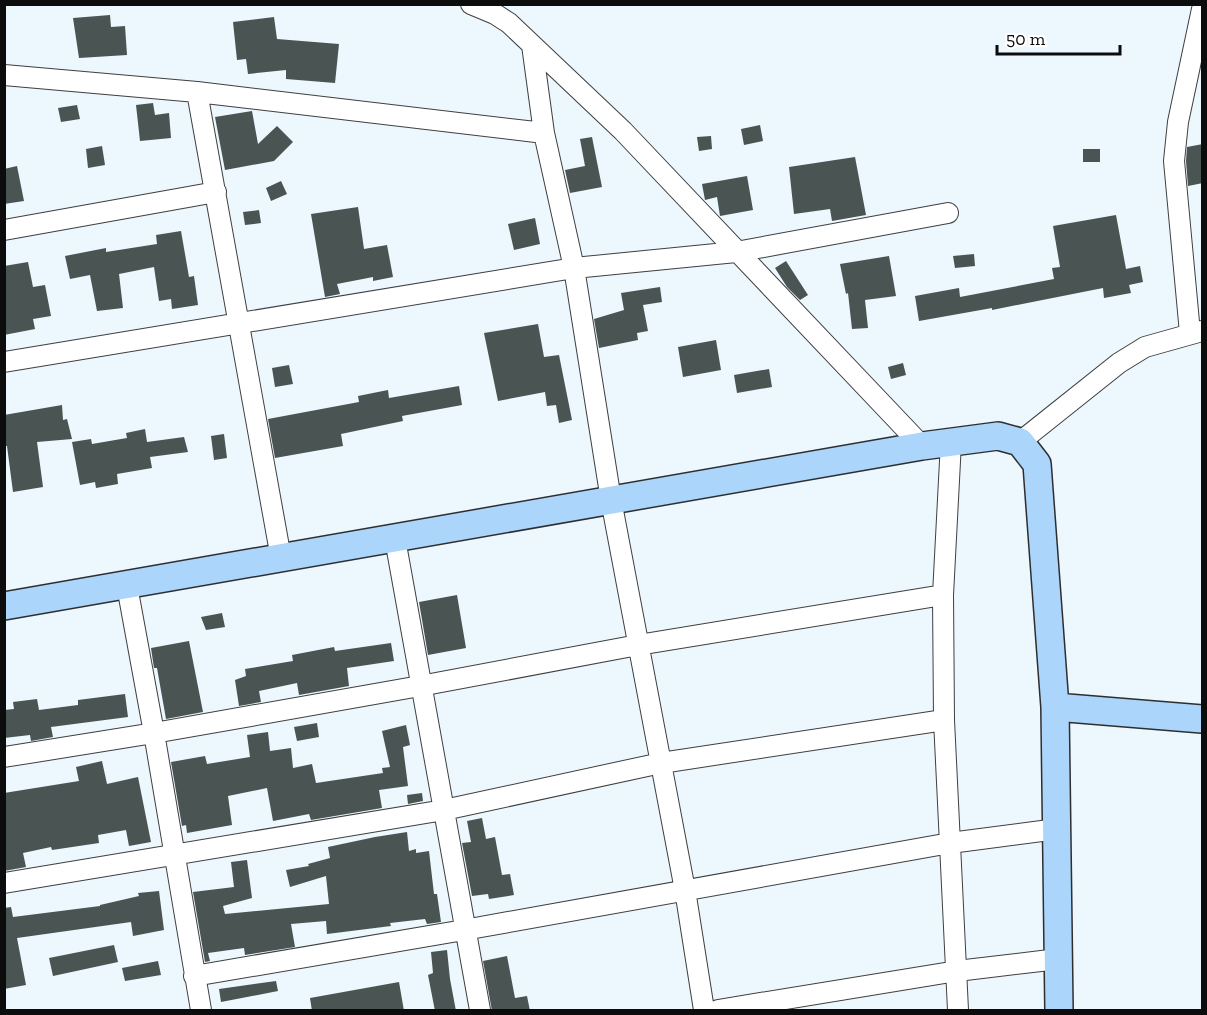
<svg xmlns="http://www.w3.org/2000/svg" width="1207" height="1015" font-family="'Zilla Slab',serif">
<rect width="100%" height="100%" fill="#ecf7fe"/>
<path fill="#495453" d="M110,15L111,27L125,26L127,55L79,58L73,18Z
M274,17L277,39L339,44L335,83L286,79V70L248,74L246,59L237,60L233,22Z
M153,103L155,115L169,113L171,138L140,141L136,105Z
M77,105L80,119L61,122L58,108Z
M252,111L258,144L277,126L293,142L274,161L225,170L215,117Z
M760,125L763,141L744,145L741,129Z
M711,136L712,149L699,151L697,137Z
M592,137L602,187L570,193L565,170L585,166L580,139Z
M1203,144V183L1188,186L1186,161L1187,147Z
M102,146L105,165L88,168L86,149Z
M1083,149H1100V162H1083Z
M855,157L866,215L832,221L830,209L794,214L789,167Z
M17,166L24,201L4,204V169Z
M747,176L753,210L720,216L717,197L705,200L702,184Z
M281,181L287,194L271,201L266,188Z
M358,207L364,249L387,245L393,277L373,281V277L337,284L340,294L325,297L311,214Z
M259,210L261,223L245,225L243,212Z
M1116,215L1126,269L1140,266L1143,282L1129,285L1131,293L1104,298L1103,288L992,310V308L919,321L915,296L959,288L960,297L1054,279L1052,268L1060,267L1053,226Z
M535,218L540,244L514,250L508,224Z
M181,231L189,277L194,276L198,305L172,309L171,299L159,301L154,267L119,274L123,308L97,311L90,275L70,279L65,256L106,248V252L157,244L156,235Z
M974,254L975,266L955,268L953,256Z
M889,256L896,296L865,300L868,328L852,329L848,293L846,294L840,264Z
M786,261L808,295L800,300L787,287L775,268Z
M28,262L33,287L45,285L51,316L33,319L35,329L4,335V266Z
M660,287L662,302L643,305L648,331L637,333L638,340L599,348L594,319L624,310L621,293Z
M538,324L544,357L559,355L572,420L559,423L556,405L547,406L545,392L498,401L484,333Z
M716,340L721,370L683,377L678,347Z
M903,363L906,375L891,379L888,367Z
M289,365L293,384L275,387L272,368Z
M769,369L772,387L737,393L734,375Z
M459,386L462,405L402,416L403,421L341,434L343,446L275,458L268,419L359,402L358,396L388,390L389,398Z
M62,405L63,420L67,419L72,439L37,442L43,487L13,492L7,446H4V415Z
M145,429L147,442L184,437L188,452L150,457L152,468L117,474L118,484L96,488L95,482L80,485L72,442L91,439L92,444L127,438L126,433Z
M224,434L227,458L214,460L211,436Z
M457,595L466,648L428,655L419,602Z
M222,613L225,627L206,630L201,617Z
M189,641L203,712L166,719L157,668H154L151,648Z
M391,643L394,661L347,668L349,686L299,695L297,683L259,691L261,702L239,706L235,680L246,676L245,669L293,661L292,655L334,647L335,651Z
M125,694L128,717L51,727L53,737L31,741L30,735L4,738V710L14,709L13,702L37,699L39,710L78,705V700Z
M317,723L319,737L297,741L294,727Z
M406,725L410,745L403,747L408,786L379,790L382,808L311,820L309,814L273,821L267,788L228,796L232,825L187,833L186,825L182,826L171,762L205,756L207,764L250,757L247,735L268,732L270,751L291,748L293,768L312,764L316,783L383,773L382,768L390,767L382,731Z
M102,761L107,784L138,777L151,842L129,846L126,830L98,835L99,843L52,850L51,847L23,853L26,867L4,871V793L79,781L76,767Z
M422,793L423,801L408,804L407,795Z
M482,818L486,839L495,837L502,875L510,874L514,895L489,899L488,894L472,896L462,843L471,842L467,821Z
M407,832L409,851L416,849V853L429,851L434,894H437L441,922L427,924L425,919L390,923L391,926L327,934L326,921L291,924L295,947L245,955L244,948L208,953L210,961L205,962L193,892L234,887L231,862L247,860L252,898L223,906L225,914L329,904L326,876L290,887L286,870L309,866L308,864L330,858L328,847L375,837Z
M159,891L164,930L133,936L131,922L17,938L26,985L4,989V908L11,907L13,917L100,906V905L139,896L138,893Z
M114,945L118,962L53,976L49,958Z
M447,950L450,979L456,1011H435L428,975L433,973L431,952Z
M507,956L515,998L527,996L530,1011H492L483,961Z
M158,961L161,975L125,981L122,968Z
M276,981L278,991L221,1002L219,989Z
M399,982L404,1011H312L310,998Z"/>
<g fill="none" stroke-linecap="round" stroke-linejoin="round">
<g stroke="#3f3f3f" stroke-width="22">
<path id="street" d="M471,4L495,14L509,23L623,131L922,446
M532,45L544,133L574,268L611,500L685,890L704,1010
M4,75L197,92L544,133
M197,92L281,558
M4,230L216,192
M1190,333L1174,161L1178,122L1202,9
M4,362L574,268L736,252L948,213
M951,442L943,595L944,720L958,1010
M1020,442L1119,363L1145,347L1202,331
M395,539L480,1010
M127,586L154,733L201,1010
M4,757L154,733L420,686L638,645L943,595
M4,883L444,810L661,763L944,720
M194,976L464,930L950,843L1057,829
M718,1010L957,971L1058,959"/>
</g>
<g stroke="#2e2e2e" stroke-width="30">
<path id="secondary" d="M4,606L922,446L998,436L1020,442L1037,464L1055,707L1059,1010
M1055,707L1202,719"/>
</g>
<use href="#street" stroke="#fff" stroke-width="20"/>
<use href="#secondary" stroke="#abd5fa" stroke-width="27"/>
</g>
<rect width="1207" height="1015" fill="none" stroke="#0c0c0c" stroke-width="12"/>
<path d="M997 45v9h123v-9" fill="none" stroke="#0c0c0c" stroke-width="3"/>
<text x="1006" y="45" font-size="18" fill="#0c0c0c" stroke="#ffffff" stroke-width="4.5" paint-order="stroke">50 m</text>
</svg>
